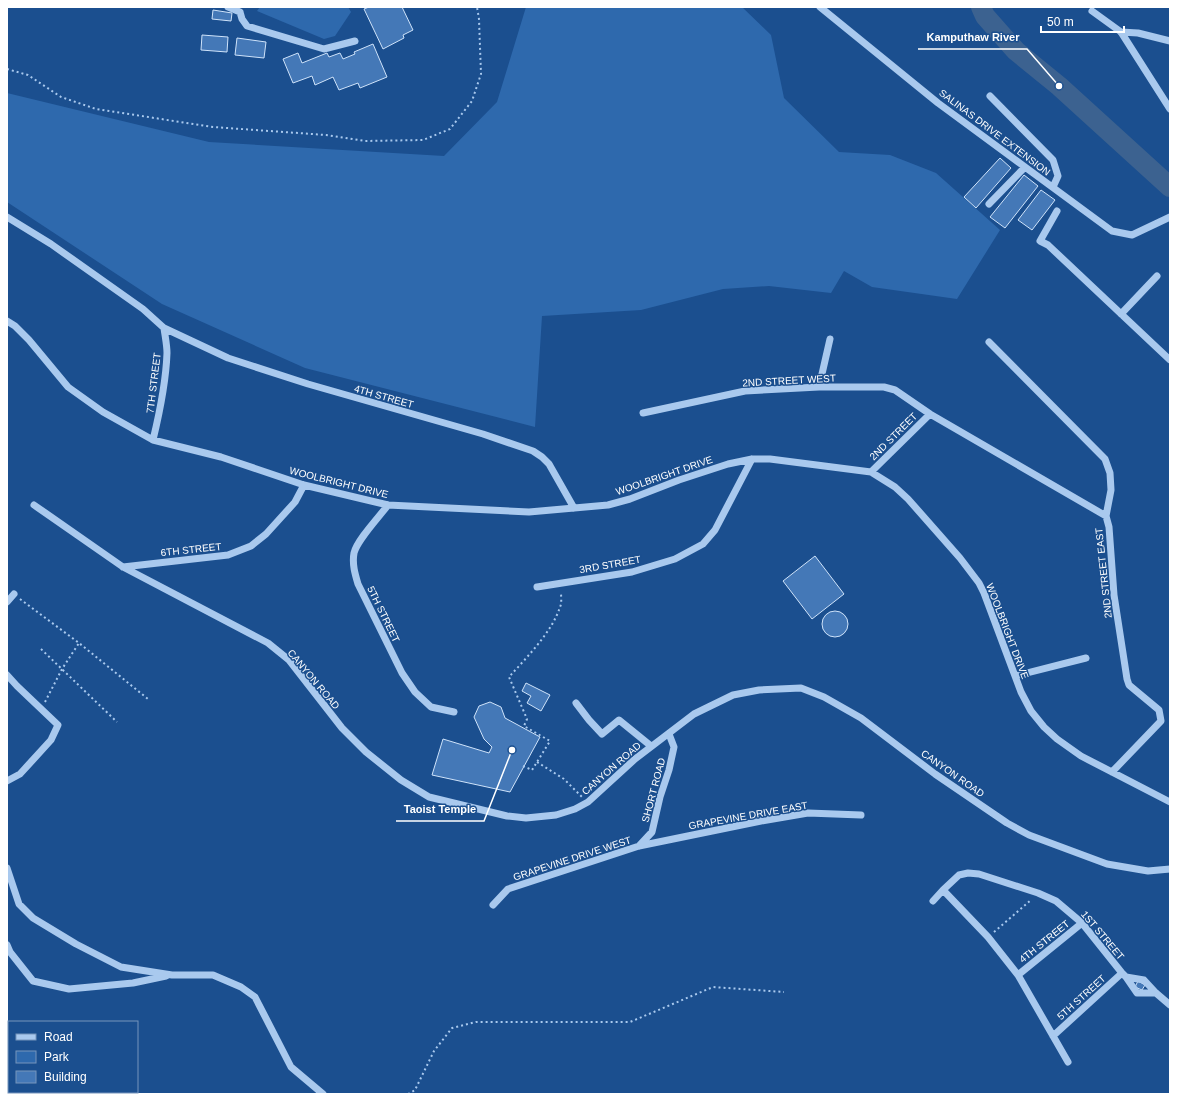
<svg xmlns="http://www.w3.org/2000/svg" width="1177" height="1101" font-family="Arial,sans-serif">
<rect width="100%" height="100%" fill="#1b4f8f"/>
<path fill="#2e69ad" d="M260,7H348L351,12L335,36L324,39L257,11Z
M526,7H742L771,35L784,98L839,152L890,155L936,173L1000,230L957,299L872,287L844,271L831,293L769,286L723,289L641,310L542,316L535,427L305,368L162,304L7,202V93L209,142L444,156L497,102Z"/>
<g fill="none" stroke-linecap="round" stroke-linejoin="round">
<path stroke="#3c6290" stroke-width="20" d="M981,7L985,16L1016,51L1059,86L1170,187"/>
</g>
<path fill="#4478b7" stroke="#cfe3fa" d="M369,7H402L413,30L403,35L404,38L383,49L364,9Z
M213,10L232,13L231,21L212,19Z
M202,35L228,37L227,52L201,50Z
M237,38L266,42L264,58L235,55Z
M373,44L387,77L360,88L358,83L339,90L333,77L315,85L312,76L293,83L283,59L298,53L302,63L327,53L329,57L340,53L343,59L355,54L354,52Z
M1000,158L1011,168L976,208L964,197Z
M1024,175L1038,186L1005,228L990,217Z
M1041,190L1055,200L1032,230L1018,220Z
M815,556L844,594L812,619L783,581Z
M822 624a13 13 0 1 1 26 0a13 13 0 1 1-26 0Z
M526,683L550,695L541,711L527,703L531,696L522,691Z
M490,702L501,707L505,718L540,737L510,792L432,775L443,739L489,753L492,747L484,739L474,717L479,706Z
M1138,981L1145,985L1142,990L1135,987Z"/>
<g fill="none" stroke-linecap="round" stroke-linejoin="round">
<path stroke="#a9c9ee" stroke-width="2" stroke-dasharray="2 3" stroke-linecap="butt" d="M7,69L28,75L61,97L96,109L213,127L326,135L365,141L423,140L450,129L472,101L481,74L479,19L477,7
M20,599L79,643L148,699
M41,649L117,722
M45,702L62,669L79,643
M537,762L564,779L582,797
M523,766L532,770L550,741L524,726L527,719L509,677C527,657 552,632 560,607C562,603 561,597 561,592
M994,932L1031,900
M408,1094L415,1090L434,1051L452,1028L476,1022H630L713,987L784,992"/>
<path stroke="#a9c9ee" stroke-width="7" d="M228,7L240,12
M820,7L938,103L1112,231L1132,235L1170,217
M1092,11L1121,32L1170,109
M240,12L242,19L247,26L324,49L355,41
M1121,32L1138,33L1170,41
M990,96L1053,160L1058,176L1053,187
M989,204L1025,167
M1057,211L1040,241L1048,245L1170,360
M7,217L51,244L143,309L164,328L228,358L308,384L483,434L533,451L542,457L549,464L574,508
M1121,314L1157,276
M7,321L15,326L29,340L68,387L103,412L153,440L221,457L304,485L388,505L529,512L608,505L630,499L679,480L728,464L752,459H770L871,472L895,487L908,499L960,558L979,583L984,593L1021,692L1031,711L1044,727L1057,739L1081,756L1170,802
M989,342L1105,459L1110,473L1111,490L1106,516L1109,527L1114,595L1127,679L1129,685L1159,710L1161,721L1112,772
M819,387L830,339
M643,413L745,391L819,387H884L895,390L930,414L1106,516
M153,440C160,411 166,382 167,353C167,345 165,336 164,328
M871,472L930,414
M34,505L123,567L268,643L289,660L342,728L366,752L401,780L429,797L507,816L526,818L556,815L575,809L588,802L635,759L694,714L733,695L759,690L801,688L824,697L861,718L935,774L1007,823L1029,835L1107,864L1148,871L1170,869
M388,505C379,517 357,540 354,553C352,564 355,574 358,584L402,673L415,692L431,707L454,712
M123,567L228,555L251,546L266,534L295,502L304,485
M537,587L632,572L675,559L703,544L715,530L752,459
M7,602L14,594
M7,675L17,686L58,725L51,740L20,774L7,781
M1015,676L1086,658
M576,703L589,720L602,734L619,720L651,746
M639,846L652,832L660,797L669,770L674,747L669,734
M7,868L19,904L33,918L76,944L121,967L172,975H213L241,987L255,997L291,1067L323,1094
M943,890L988,937L1018,975L1068,1062
M933,901L943,890L959,875L968,873L979,874L1038,893L1056,901L1082,923L1122,973L1126,977L1137,993H1156
M493,905L508,889L639,846L761,821L808,813L861,815
M7,945L10,952L33,981L69,989L133,983L166,976
M1018,975L1082,923
M1126,977L1144,980L1156,993L1170,1005
M1053,1036L1122,973"/>
</g>
<g text-anchor="middle" stroke-width="3" stroke-linejoin="round" paint-order="stroke">
<g font-size="10" fill="#fff" stroke="#1b4f8f">
<text transform="translate(995 132) rotate(37)" y="4">SALINAS DRIVE EXTENSION</text>
<text transform="translate(789 380) rotate(-3)" y="4">2ND STREET WEST</text>
<text transform="translate(153 383) rotate(-83)" y="4">7TH STREET</text>
<text transform="translate(384 396) rotate(16)" y="4">4TH STREET</text>
<text transform="translate(893 436) rotate(-45)" y="4">2ND STREET</text>
<text transform="translate(664 475) rotate(-19)" y="4">WOOLBRIGHT DRIVE</text>
<text transform="translate(339 482) rotate(14)" y="4">WOOLBRIGHT DRIVE</text>
<text transform="translate(191 549) rotate(-6)" y="4">6TH STREET</text>
<text transform="translate(610 564) rotate(-10)" y="4">3RD STREET</text>
<text transform="translate(1103 573) rotate(-96)" y="4">2ND STREET EAST</text>
<text transform="translate(384 614) rotate(64)" y="4">5TH STREET</text>
<text transform="translate(1008 631) rotate(69)" y="4">WOOLBRIGHT DRIVE</text>
<text transform="translate(314 679) rotate(50)" y="4">CANYON ROAD</text>
<text transform="translate(611 768) rotate(-41)" y="4">CANYON ROAD</text>
<text transform="translate(953 773) rotate(35)" y="4">CANYON ROAD</text>
<text transform="translate(653 790) rotate(-75)" y="4">SHORT ROAD</text>
<text transform="translate(748 815) rotate(-10)" y="4">GRAPEVINE DRIVE EAST</text>
<text transform="translate(572 858) rotate(-18)" y="4">GRAPEVINE DRIVE WEST</text>
<text transform="translate(1103 935) rotate(50)" y="4">1ST STREET</text>
<text transform="translate(1044 941) rotate(-39)" y="4">4TH STREET</text>
<text transform="translate(1081 997) rotate(-42)" y="4">5TH STREET</text>
</g>
</g>
<path fill="none" stroke="#fff" stroke-width="1.5" d="M1059 86L1027 49H918M512 750L484 821H396"/>
<g fill="#fff" stroke="#1b4f8f" stroke-width="1.5">
<circle cx="1059" cy="86" r="4"/>
<circle cx="512" cy="750" r="4"/>
</g>
<g font-size="11" text-anchor="middle" font-weight="bold" fill="#fff" stroke="#1b4f8f" stroke-width="3" stroke-linejoin="round" paint-order="stroke">
<text x="973" y="41">Kamputhaw River</text>
<text x="440" y="813">Taoist Temple</text>
</g>
<rect width="1177" height="1101" fill="none" stroke="#ffffff" stroke-width="16"/>
<rect x="8" y="1021" width="130" height="72" fill="#1b4f8f" stroke="#7695bc"/>
<rect x="16" y="1034" width="20" height="6" fill="#a9c9ee" stroke="#7695bc"/>
<text x="44" y="1041" font-size="12" fill="#ffffff">Road</text>
<rect x="16" y="1051" width="20" height="12" fill="#2e69ad" stroke="#7695bc"/>
<text x="44" y="1061" font-size="12" fill="#ffffff">Park</text>
<rect x="16" y="1071" width="20" height="12" fill="#4478b7" stroke="#7695bc"/>
<text x="44" y="1081" font-size="12" fill="#ffffff">Building</text>
<path d="M1041 26v6h83v-6" fill="none" stroke="#ffffff" stroke-width="2"/>
<text x="1047" y="26" font-size="12" fill="#ffffff" stroke="#1b4f8f" stroke-width="3" paint-order="stroke">50 m</text>
</svg>
